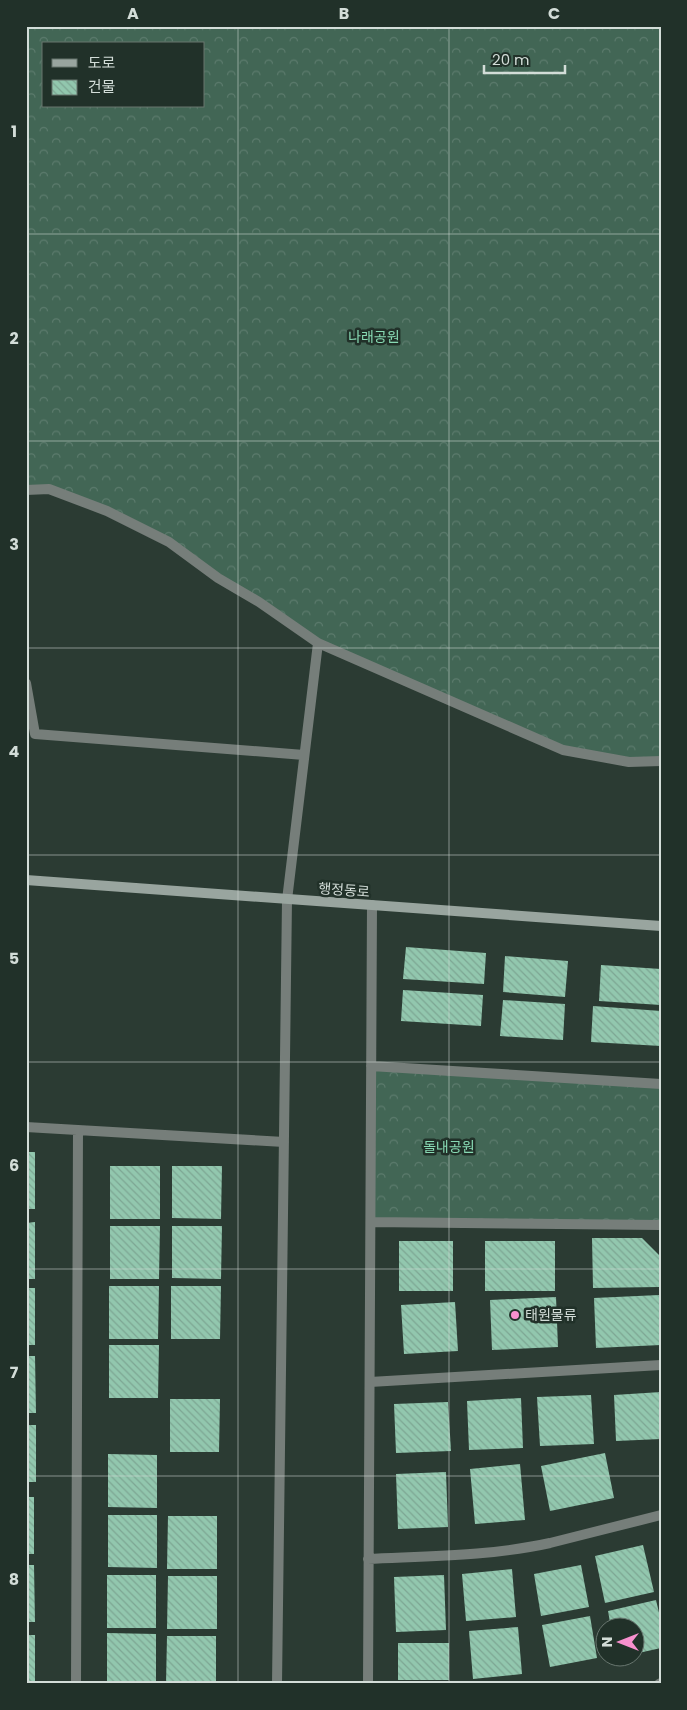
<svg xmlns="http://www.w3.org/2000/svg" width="687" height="1710" font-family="Poppins,'Noto Sans KR',sans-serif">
<defs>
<pattern id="forest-crowns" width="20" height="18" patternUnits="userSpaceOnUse" patternTransform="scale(1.25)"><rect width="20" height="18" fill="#426655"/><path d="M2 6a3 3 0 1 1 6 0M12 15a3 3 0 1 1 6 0" fill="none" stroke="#5c7b6d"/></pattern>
<pattern id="building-back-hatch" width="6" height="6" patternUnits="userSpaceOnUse" patternTransform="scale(1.25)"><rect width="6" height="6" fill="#92c7ae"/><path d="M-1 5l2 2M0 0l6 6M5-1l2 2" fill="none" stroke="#7da693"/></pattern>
</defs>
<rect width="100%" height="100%" fill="#2b3b33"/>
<path fill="url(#forest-crowns)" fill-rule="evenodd" d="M26,26H661V761L563,750L318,643L169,542L49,489L26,490ZM44,44H204V106H44Z
M371,1066L661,1084V1225L371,1222Z"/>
<path fill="url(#building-back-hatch)" d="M406,947L486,953L484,984L403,979Z
M505,956L568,961L565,997L503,992Z
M601,965L661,969V1005L599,1001Z
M403,990L483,995L481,1026L401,1021Z
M503,1000L565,1004L563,1040L500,1036Z
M593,1006L661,1011V1046L591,1042Z
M26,1152H35V1209H26Z
M110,1166H160V1219H110Z
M172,1166H222L221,1219L172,1218Z
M35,1222V1279H26V1223Z
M110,1226H160L159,1279H110Z
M172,1226H222L221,1279L172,1278Z
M592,1238H642L659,1255V1287L593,1288Z
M399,1241H453V1291H399Z
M485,1241H555V1291H485Z
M109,1286H159L158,1339H109Z
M171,1286H221L220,1339H171Z
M26,1288H35V1345H26Z
M659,1295L661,1345L596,1348L594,1298Z
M556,1297L558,1347L492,1350L490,1300Z
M455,1302L458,1351L404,1354L401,1305Z
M109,1345H159L158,1398H109Z
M26,1356H35L36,1413H26Z
M661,1392V1439L616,1441L614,1395Z
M591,1395L594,1444L540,1446L537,1397Z
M521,1398L523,1448L469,1450L467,1401Z
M170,1399H220L219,1452H170Z
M448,1402L451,1451L396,1453L394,1404Z
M26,1425H36V1482H26Z
M605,1453L614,1498L550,1511L541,1466Z
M108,1454L157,1455V1508L108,1507Z
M520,1464L525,1520L475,1524L470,1469Z
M446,1472L448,1527L398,1529L396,1474Z
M26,1497H34V1554H26Z
M108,1515H157V1568L108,1567Z
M168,1516H217V1569H167Z
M643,1545L654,1592L605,1603L595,1556Z
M26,1565H34L35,1622H26Z
M581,1565L589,1607L541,1616L534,1574Z
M512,1569L516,1617L466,1621L462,1574Z
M107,1575H156V1628H107Z
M444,1575L446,1630L396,1632L394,1577Z
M168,1576H217V1629H167Z
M656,1600L661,1621V1648L634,1654V1628H611L608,1611Z
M590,1616L597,1658L550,1667L542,1625Z
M518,1627L522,1674L473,1679L469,1631Z
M107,1633L156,1634V1684H107Z
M26,1635H35V1684H26Z
M167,1636H216V1684H166Z
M398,1643H449V1680H398Z"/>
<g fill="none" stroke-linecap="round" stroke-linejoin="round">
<path stroke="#767e7a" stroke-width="10" d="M26,490L49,489L107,511L169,542L218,578L259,602L318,643L563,750L629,762L661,761
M26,683L35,734L304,755
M371,1066L661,1084
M26,1127L284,1142
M371,1222L661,1225
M370,1382L661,1365
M368,1559C429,1556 491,1556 550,1543C587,1534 624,1524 661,1515
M76,1684L78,1130
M277,1684L287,900L318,643
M368,1684L372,905
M659,1684L661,1683"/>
<path stroke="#99a59f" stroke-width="10" d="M26,880L661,926"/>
</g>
<path fill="none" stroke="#d3ddd8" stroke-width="1" stroke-opacity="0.55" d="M238,26V1684M449,26V1684M26,234H661M26,441H661M26,648H661M26,855H661M26,1062H661M26,1269H661M26,1476H661"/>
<circle fill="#f790ce" stroke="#213129" stroke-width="2" cx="515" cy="1315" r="5"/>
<g text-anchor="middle" stroke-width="5" stroke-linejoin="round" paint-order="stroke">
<g font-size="14" fill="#88dab4" stroke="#213129">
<text x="374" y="342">나래공원</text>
<text x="449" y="1152">돌내공원</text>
</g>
<g font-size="14" fill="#d3ddd8" stroke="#213129">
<text transform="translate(344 890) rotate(4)" y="5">행정동로</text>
</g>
<g font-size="14" fill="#d3ddd8" stroke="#213129" text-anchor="start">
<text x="525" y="1320">태원물류</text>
</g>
</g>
<rect width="687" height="1710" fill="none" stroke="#213129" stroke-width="55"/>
<rect x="42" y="42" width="162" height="65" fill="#213129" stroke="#68766f"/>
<rect x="52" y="59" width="25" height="8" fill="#99a59f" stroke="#68766f"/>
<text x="88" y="68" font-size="15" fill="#d3ddd8">도로</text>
<rect x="52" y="80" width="25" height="15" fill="url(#building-back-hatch)" stroke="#68766f"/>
<text x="88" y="92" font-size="15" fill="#d3ddd8">건물</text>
<g transform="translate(620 1642) rotate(270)"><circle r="24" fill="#213129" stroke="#68766f"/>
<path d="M0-4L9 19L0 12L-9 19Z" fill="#f790ce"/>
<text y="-8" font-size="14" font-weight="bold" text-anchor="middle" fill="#d3ddd8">N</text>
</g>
<path d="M484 65v8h81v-8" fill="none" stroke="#d3ddd8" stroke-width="2.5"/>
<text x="492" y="65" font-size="15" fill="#d3ddd8" stroke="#213129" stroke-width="4" paint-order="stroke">20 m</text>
<rect x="28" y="28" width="632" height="1654" fill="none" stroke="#d3ddd8" stroke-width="2"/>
<g font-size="16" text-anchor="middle" font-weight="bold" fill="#d3ddd8">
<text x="133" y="19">A</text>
<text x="344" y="19">B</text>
<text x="554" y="19">C</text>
<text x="14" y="137">1</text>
<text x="14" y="344">2</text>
<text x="14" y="550">3</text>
<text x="14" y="757">4</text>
<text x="14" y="964">5</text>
<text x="14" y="1171">6</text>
<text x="14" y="1378">7</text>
<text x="14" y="1585">8</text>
</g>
</svg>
